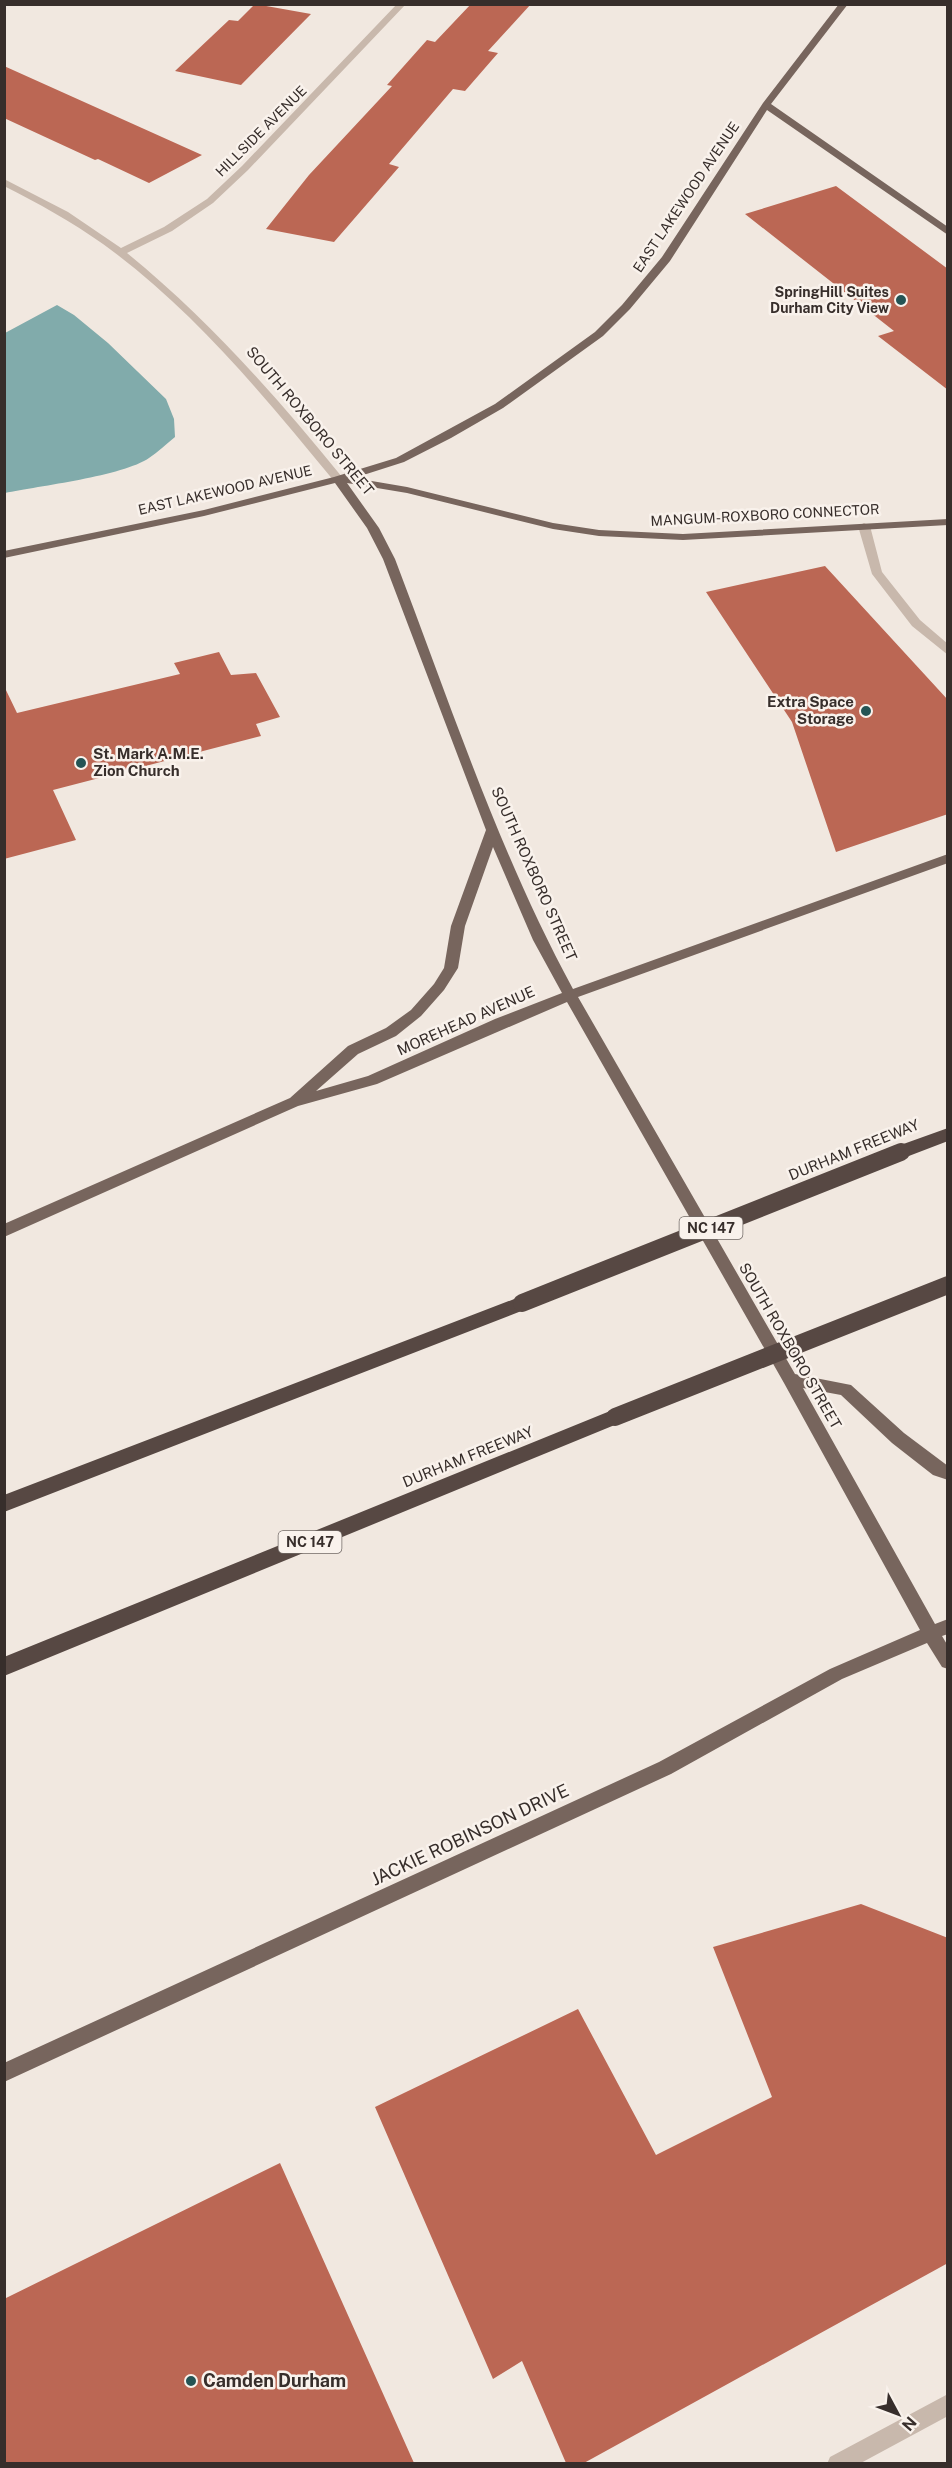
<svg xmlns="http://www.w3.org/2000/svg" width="952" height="2468" font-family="'Public Sans',sans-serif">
<rect width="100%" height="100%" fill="#f1e8e0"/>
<path fill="#81abab" d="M57,305L74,315L108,343L166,399L174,419L175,437C166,444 158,452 149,458C123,476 39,486 5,493V333Z"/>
<path fill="#bb6754" d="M255,4L311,14L241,85L175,71L229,20L238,21Z
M471,4H531L488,51L498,53L465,91L453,89L389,164L399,167L334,242L266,229L309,175L392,86L387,85L427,40L435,42Z
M4,66L202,155L149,183L98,159L95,160L4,118Z
M836,186L948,269V390L878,336L894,331L745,214Z
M825,566L948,700V814L836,852L792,722L706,592Z
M219,652L231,675L256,673L280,717L256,724L261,736L53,790L76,840L4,859V686L17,713L180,674L174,663Z
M861,1904L948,1938V2263L584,2463H566L522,2361L493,2379L375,2107L578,2009L656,2155L772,2097L713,1947Z
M280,2163L414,2463H4V2299Z"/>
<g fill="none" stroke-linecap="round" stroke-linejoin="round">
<path fill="#c8b8ac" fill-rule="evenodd" d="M397,4H406L248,170L213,203L172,231L127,253C208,319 276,396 342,477V481H334C264,396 193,309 103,244C72,222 38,203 4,186V179L68,212L121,248L164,227L207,199L242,166Z
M864,523L870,526L882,572L920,620L948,644V655L912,626L872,574L858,526Z
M948,2394V2416L859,2464H827L830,2457Z"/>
<path fill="#77655d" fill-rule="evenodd" d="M839,4H848L771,104L948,227V235L767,110L670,261L630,309L603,336L503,408L451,438L404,462L354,478L407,487L553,523L599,530L683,534L948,519V525L683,540L599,536L553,529L407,493L347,483L379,528L395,559C450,703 499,853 573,989L948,854V863L578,997L795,1374L851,1385L904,1433L948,1466V1480L933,1475L892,1443L841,1395L803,1388L935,1624L948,1619V1634L942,1636L948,1646V1669L942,1667L927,1643L842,1679L671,1774L4,2082V2063L659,1762L830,1669L920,1630L784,1383L567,1002L377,1084L298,1106L4,1237V1224L290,1098L348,1046L386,1028L411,1010L434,984L444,968L451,926L486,830L383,559L367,528L335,483L204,516L4,558V551L204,510L334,477L396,458L495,404L595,332L622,305L662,257L763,103ZM493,847L533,940L562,993L495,1019L368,1076L316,1091L358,1054L396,1036L421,1016L444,990L458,968L465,926Z"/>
<path fill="#574843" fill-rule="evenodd" d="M948,1128V1141L901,1159L895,1157L892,1152L895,1147Z
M522,1296L529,1298L531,1303L529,1308L4,1512V1495Z
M615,1409L622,1412L625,1417L622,1422L4,1676V1657Z"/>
<path stroke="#574843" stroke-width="18" d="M522,1303L901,1152
M615,1417L948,1285"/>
</g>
<g fill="#245455" stroke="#f9f2ec" stroke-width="2">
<circle cx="901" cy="300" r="6"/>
<circle cx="866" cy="711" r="6"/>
<circle cx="81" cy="763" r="6"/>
<circle cx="191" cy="2381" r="6"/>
</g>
<g text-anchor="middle" stroke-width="5" stroke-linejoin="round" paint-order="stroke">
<g font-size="14" fill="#372e2b" stroke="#f9f2ec">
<text transform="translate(261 131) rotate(-45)" y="5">HILLSIDE AVENUE</text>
<text transform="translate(686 197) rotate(-56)" y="5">EAST LAKEWOOD AVENUE</text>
<text transform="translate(225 490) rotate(-13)" y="5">EAST LAKEWOOD AVENUE</text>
<text transform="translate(765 515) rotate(-3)" y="5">MANGUM-ROXBORO CONNECTOR</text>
</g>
<g font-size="14" font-weight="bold" fill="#372e2b" stroke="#f9f2ec" text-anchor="end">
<text x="889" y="297">SpringHill Suites<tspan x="889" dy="16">Durham City View</tspan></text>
</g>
<g fill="#f9f2ec" stroke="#716965" stroke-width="1.5">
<rect x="679.5" y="1217" width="63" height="22" rx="4.5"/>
<rect x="278.5" y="1531" width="63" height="22" rx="4.5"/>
</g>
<g font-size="14" font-weight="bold" fill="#372e2b">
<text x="711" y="1233">NC 147</text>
<text x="310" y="1547">NC 147</text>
</g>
<g font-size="15" fill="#372e2b" stroke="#f9f2ec">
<text transform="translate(310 421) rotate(50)" y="5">SOUTH ROXBORO STREET</text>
<text transform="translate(534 874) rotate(66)" y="5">SOUTH ROXBORO STREET</text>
<text transform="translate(466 1021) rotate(-24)" y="5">MOREHEAD AVENUE</text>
<text transform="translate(854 1150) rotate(-22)" y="5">DURHAM FREEWAY</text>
<text transform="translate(790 1346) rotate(60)" y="5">SOUTH ROXBORO STREET</text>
<text transform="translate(468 1457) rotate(-22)" y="5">DURHAM FREEWAY</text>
</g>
<g font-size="15" font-weight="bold" fill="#372e2b" stroke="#f9f2ec" text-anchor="end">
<text x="854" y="707">Extra Space<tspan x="854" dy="17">Storage</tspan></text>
<text x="93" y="759" text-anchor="start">St. Mark A.M.E.<tspan x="93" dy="17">Zion Church</tspan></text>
</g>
<g font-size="18" fill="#372e2b" stroke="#f9f2ec">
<text transform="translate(470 1835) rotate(-25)" y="6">JACKIE ROBINSON DRIVE</text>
</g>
<g font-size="18" font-weight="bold" fill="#372e2b" stroke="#f9f2ec" text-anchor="start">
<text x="203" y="2387">Camden Durham</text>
</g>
</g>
<rect width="952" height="2468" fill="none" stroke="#372e2b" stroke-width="12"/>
<g transform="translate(898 2414) rotate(131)" stroke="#f9f2ec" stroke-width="4.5" paint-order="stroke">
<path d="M0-4.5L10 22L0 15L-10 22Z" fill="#372e2b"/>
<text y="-9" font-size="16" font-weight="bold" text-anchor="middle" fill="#372e2b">N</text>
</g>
</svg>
